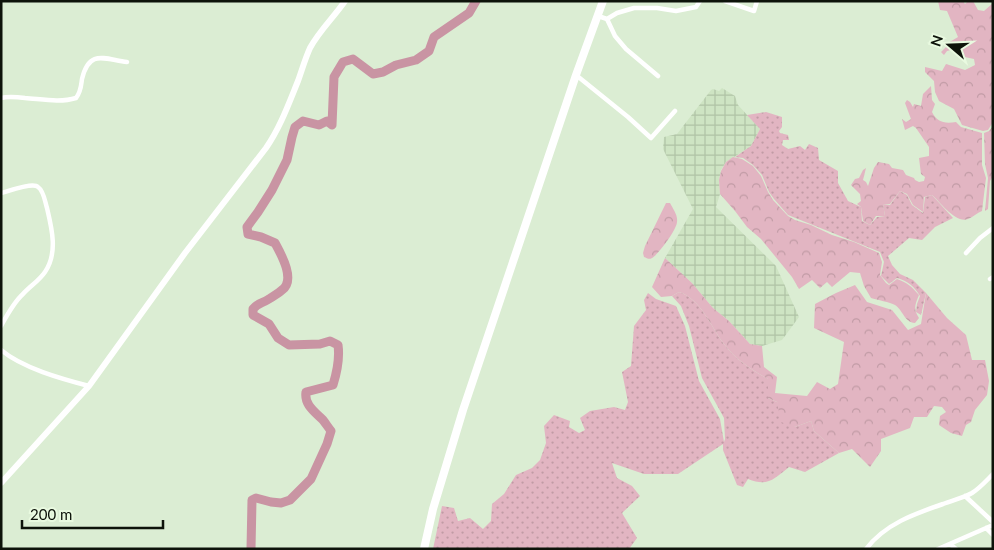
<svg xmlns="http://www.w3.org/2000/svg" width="994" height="550" font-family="Lato,sans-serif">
<defs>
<pattern id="industrial-grid" width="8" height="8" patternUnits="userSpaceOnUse" patternTransform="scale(1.25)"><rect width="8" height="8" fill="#cee4c3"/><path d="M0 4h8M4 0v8" fill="none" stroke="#b0c3a6"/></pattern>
<pattern id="grass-dots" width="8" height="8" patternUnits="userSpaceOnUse" patternTransform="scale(1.25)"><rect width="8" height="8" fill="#e2b5c2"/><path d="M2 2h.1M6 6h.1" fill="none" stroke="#c19ba5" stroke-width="1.8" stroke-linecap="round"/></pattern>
<pattern id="forest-crowns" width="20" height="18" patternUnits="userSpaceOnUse" patternTransform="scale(1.25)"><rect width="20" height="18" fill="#e2b5c2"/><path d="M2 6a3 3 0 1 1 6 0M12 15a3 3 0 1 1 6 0" fill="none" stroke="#c19ba5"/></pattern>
</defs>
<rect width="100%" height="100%" fill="#dbedd3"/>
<path fill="url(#industrial-grid)" d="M722,88L735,96L738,105L760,129L751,146L742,152L726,162L721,170L719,180L720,194L716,207L776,266L799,317L782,340L762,346L750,344L729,321L713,308L692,283L665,258L693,209L663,149L664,137L677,134L711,90L713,89L719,91Z"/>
<path fill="url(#grass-dots)" d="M766,112L782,117V127L779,131L780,133L788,135L789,140H783L782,145L788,149L800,146L805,150L809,144L818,148L819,160L838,171V183L848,201L861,207L862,221L870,225L877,217L885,216L883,204L890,205L900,191L907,195L912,205L923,213L925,197L932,195L953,218L935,227L922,240L909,238L888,256L892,265L900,274L913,280L926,293L921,315L916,312L917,304L920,296C914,286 908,281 897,278L889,284L881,276L884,262L880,252L788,215L774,199L769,192L762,175L753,165L743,158L735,157L751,146L760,129L747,115Z
M679,292C701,299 711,327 724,344C735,359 752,370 768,379V398L777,402L795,427L811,421L814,431L839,453L805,472L789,467C774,479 768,487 748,479L743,487L737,485L723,450V444L678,474H644L612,463L617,478L632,486L640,496L622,513L637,538L629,549H433L442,506L454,508L458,521L470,518L483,529L491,521L492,504L504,494L516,475L532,468L540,460L546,443L544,426L554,415L570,421L569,427L579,433L585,430L580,418L590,411L614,407L625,410L628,402L622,372L631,366L634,326L646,310L644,300L648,293L656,299L676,306L685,326L699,381L720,419L724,442L725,439L724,418L702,378L689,326L681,306L672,296Z"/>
<path fill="url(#forest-crowns)" d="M938,1H963L965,4L968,1H973L978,10L984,11L993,3V122L988,130L983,131L962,125L954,109L939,101L935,92L934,81L925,72V67L942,71L946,64L965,70L975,65L974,59L960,56L955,49L947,51L944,55L941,52L947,46L948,43L958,37L947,11L940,10Z
M931,86L932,100L935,104L932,112C937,122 944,124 956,122L961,127L982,133V165L986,178L982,211C977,213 973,217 968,219C956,224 940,202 932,195L924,197L923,212L913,205L907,194L900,191L890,204H883L885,216H876L870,225L863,221L861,207L857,204L861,201L860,194L851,185L855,179L859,178L863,170L866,168L863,180L866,182L868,186L874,168L878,162L889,164L892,168L903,170L906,175L914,178L915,180L919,182L924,181L925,177L921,174L919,158L929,156V147L916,128L913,126L905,130L902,119L906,122L911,119L905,103L907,100L910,102L913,107L914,104L921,106L923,94Z
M993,126V176L990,181L988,209L985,211L988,178L985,164L984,133L989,131Z
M733,157L742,159L753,166L761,176L768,192L773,200L788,216L795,220L811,225L832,235L854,242L879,253L882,262L880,275L886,283L889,285L897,279C908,283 911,286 919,295C915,305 913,309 919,318L915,323C904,322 903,310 895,305C890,302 877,300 871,298L864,286L860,273L850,272L832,287L827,282L820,288L812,280L799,289L792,277L761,239L747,227L735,211L720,194L719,180L721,171L726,162Z
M666,203H670C673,209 678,215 677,222C677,229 658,255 652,258C649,260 647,258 644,257L643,253L645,246Z
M665,258L692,283L713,308L729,321L750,344L762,346L764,367L777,377L775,393L807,396L817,382L830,389L838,384L844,342L814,328L815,304L836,293L855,285L867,302L892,310L908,330L921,324L926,293L947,318L966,335L972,360H985L989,381L987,395L975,410L971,422L966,425L962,436L951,433L939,425L940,416L946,412L942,407L934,406L927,417H914L910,428L881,439V451L870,467L852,449L839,453L814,431L811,421L795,427L781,422L777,402L768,398V379C752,370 735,359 724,344C711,327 701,299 679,292L672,296L661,297L652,287Z"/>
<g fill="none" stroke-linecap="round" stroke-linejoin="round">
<path stroke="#c994a3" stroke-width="9" d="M251,549L252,500L256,498L271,502L281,503L290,500L311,479L327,444L331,431C328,427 326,424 323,420C315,412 304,405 306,392L333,385C337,372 340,359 338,345L330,341L320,344L289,345L278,338L269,324L253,315V309C259,302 261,304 269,299C273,296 278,294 282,290C296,280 281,254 275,243L261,237L248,234L247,227L258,212L272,190L287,160L292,137L295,127L303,121L319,125L327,121L332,125L334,77L343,62L353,59L373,74L383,72L396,65L416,60L429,51L434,37L469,13L476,1"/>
<path stroke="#fff" stroke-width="4.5" d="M725,1L754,11L757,1
M598,16L607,19L617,13L634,8H657L676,11L696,7L700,1
M607,19L615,36L626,49L658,76
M576,75L628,117L651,138L675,111
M1,98C9,96 17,97 25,98C41,99 60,103 76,98C81,92 81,86 82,79C89,49 104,59 127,62
M1,193C9,191 33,182 38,187C44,191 45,202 47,208C52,229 58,253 45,272C39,281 30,286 23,294C14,302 7,315 1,326
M966,253L980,238L993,228
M990,279L993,277
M1,350C22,368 62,379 89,386
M965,496L993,522
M986,528L993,535
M950,544L956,549
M866,549C885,524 914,514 943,504C953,500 963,498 972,493C980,488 986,481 993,474
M938,549L993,525"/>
<path stroke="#fff" stroke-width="6" d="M1,483L89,386L185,253L266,148C280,128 289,103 298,81C302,70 305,59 310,48C319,31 334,17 345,1"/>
<path stroke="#fff" stroke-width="8" d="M424,549L433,509L463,410L576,75L603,1"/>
</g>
<rect width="994" height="550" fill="none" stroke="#0d130a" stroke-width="5"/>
<g transform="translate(949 45) rotate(289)" stroke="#e9fae0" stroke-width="4" paint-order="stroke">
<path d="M0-4L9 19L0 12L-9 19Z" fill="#0d130a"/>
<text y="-8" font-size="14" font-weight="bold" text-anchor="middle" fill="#0d130a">N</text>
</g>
<path d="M22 520v8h141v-8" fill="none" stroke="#0d130a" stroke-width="2.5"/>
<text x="30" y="520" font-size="15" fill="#0d130a" stroke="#e9fae0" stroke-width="4" paint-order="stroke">200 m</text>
</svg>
